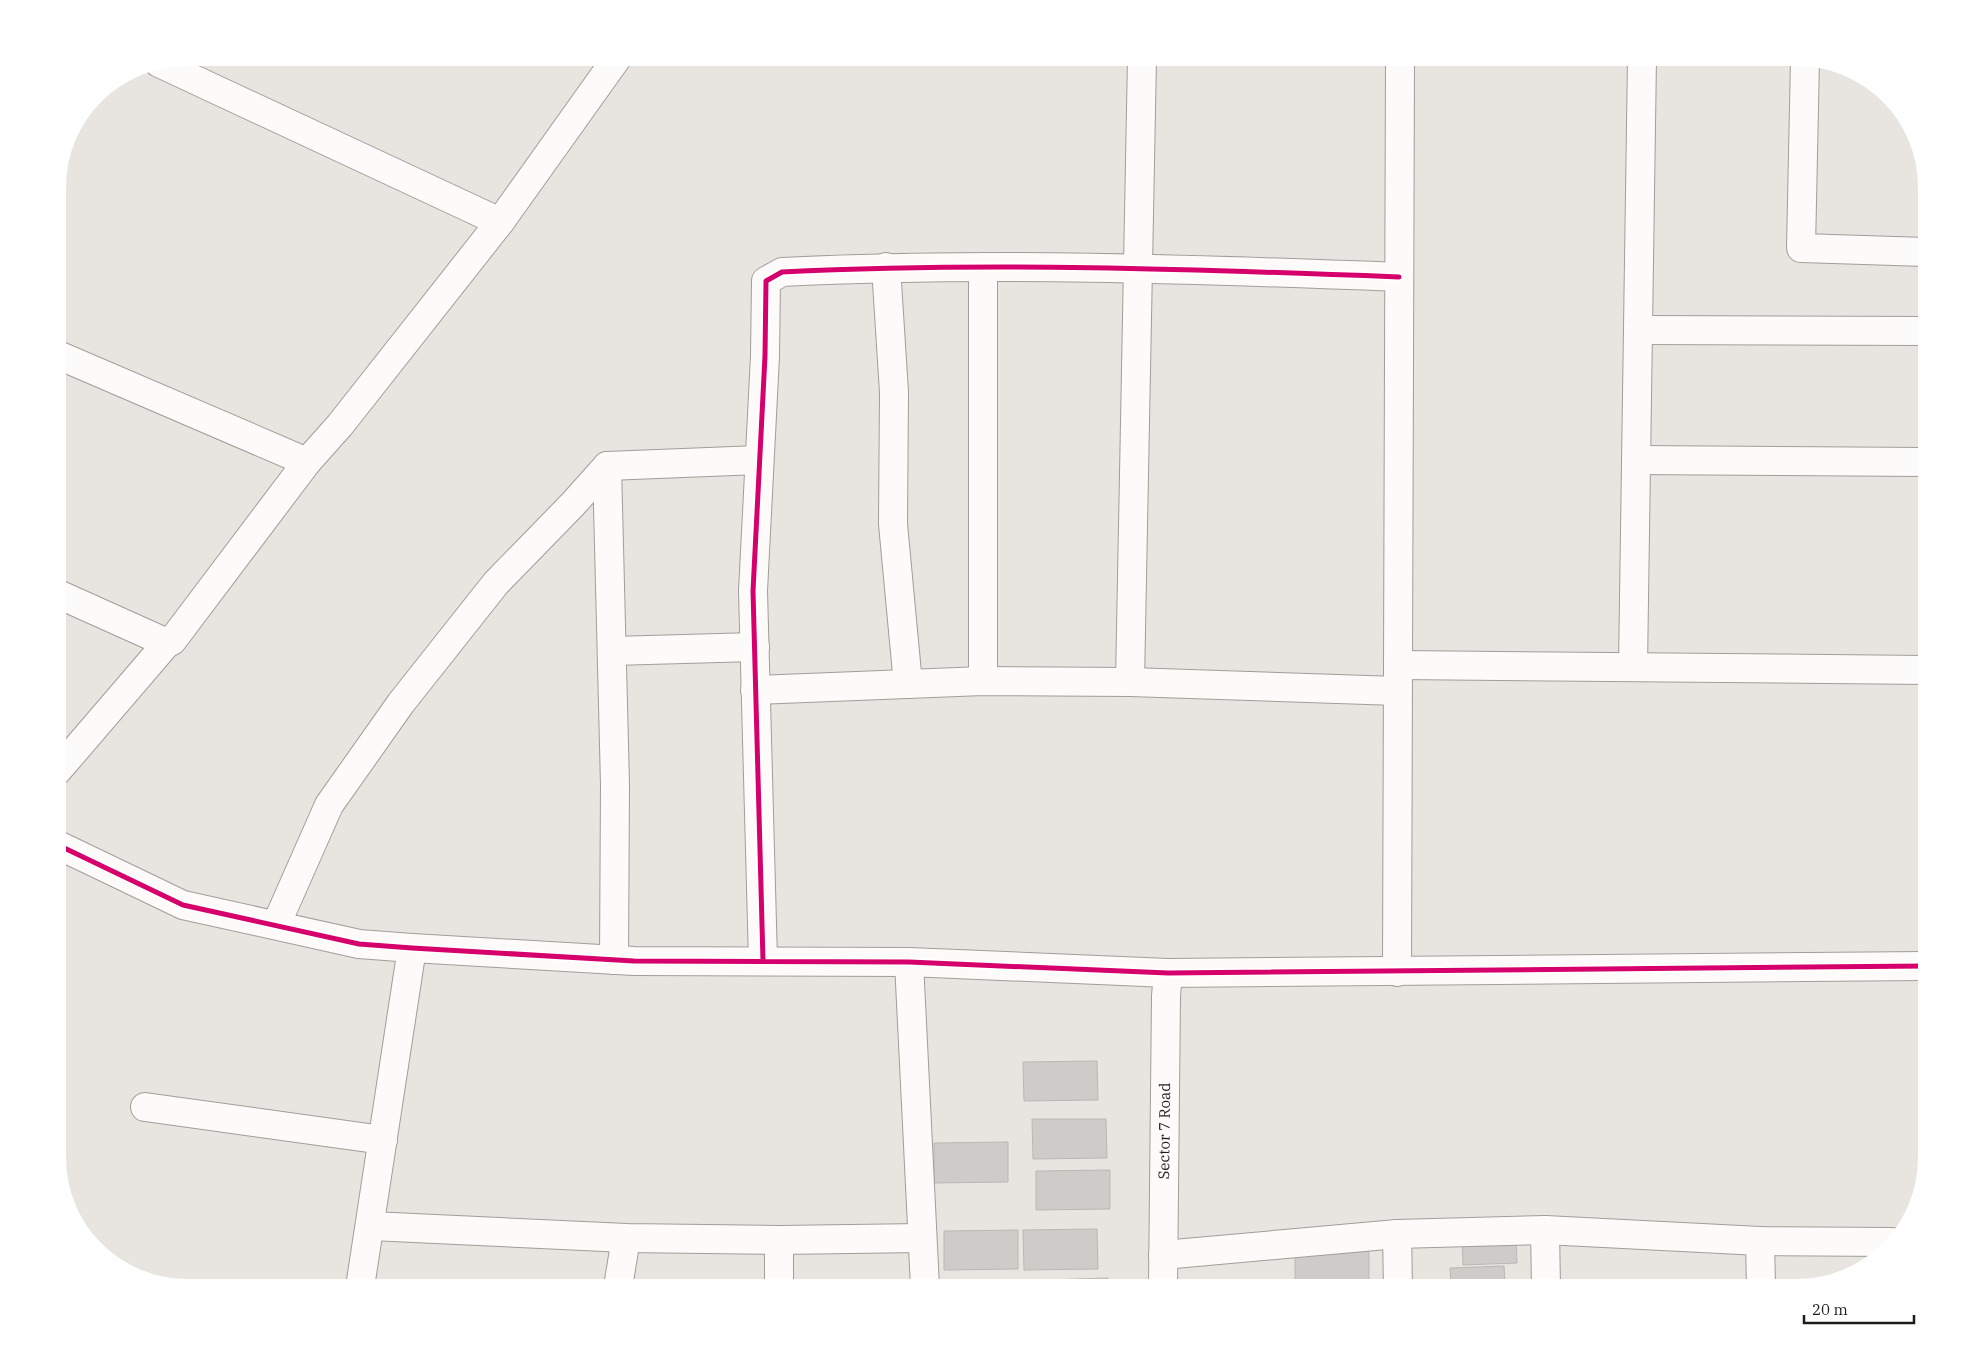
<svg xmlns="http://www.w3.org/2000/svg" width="1984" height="1345" font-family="'IBM Plex Serif',serif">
<rect width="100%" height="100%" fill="#e8e5e0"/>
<path fill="#cecbc9" stroke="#bab7b6" d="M1097,1061L1098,1100L1024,1101L1023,1062Z
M1032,1119H1106L1107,1158L1033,1159Z
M1008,1142V1182L934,1183V1143Z
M1110,1170V1209L1036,1210V1171Z
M1097,1229L1098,1269L1024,1270L1023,1230Z
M1018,1230V1269L944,1270V1231Z
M1516,1236L1517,1263L1463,1265L1462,1238Z
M1369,1249V1287H1295V1250Z
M1504,1266L1505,1287H1451L1450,1268Z
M1108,1278V1287H1018V1281Z"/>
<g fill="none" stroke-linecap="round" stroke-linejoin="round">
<g stroke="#a09e9a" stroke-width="30">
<g id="minor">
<path d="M1805,60L1801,248L1926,252"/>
<path d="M159,63L500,222"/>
<path d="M886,267L894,392L893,524L908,684"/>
<path d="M1639,330L1926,331"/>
<path d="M58,355L307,462"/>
<path d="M1636,460L1926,462"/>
<path d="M607,466L615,785L614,960"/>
<path d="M58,594L167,643"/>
<path d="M612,651L755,647"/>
<path d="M1399,665L1926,670"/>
<path d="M1633,667L1642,58"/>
<path d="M983,681V267"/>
<path d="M1130,682L1142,58"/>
<path d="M755,690L983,681L1130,682L1397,691"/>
<path d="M58,770L167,643L172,641L307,462L340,425L500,222L617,58"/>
<path d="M58,845L183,905L359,944L412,948L634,961L909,962L1168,973L1926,966"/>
<path d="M276,925L329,805L401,703L496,583L573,504L607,466L759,460"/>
<path d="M763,961L753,591L765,356L766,281L782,272C989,262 1193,269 1399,277"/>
<path d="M909,962L925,1287"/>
<path d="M1397,972L1400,58"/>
<path d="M145,1107L383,1140"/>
<path d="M371,1226L626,1238L779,1240L922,1238"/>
<path d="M1545,1230L1546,1287"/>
<path d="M1397,1234L1398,1287"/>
<path d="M779,1240V1287"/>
<path d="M1760,1241L1761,1287"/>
<path d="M1163,1255L1397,1234L1545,1230L1760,1241L1892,1242"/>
<path d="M360,1287L412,948"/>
<path d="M618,1287L626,1238"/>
<path id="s1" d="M1163,1287L1166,996L1168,973"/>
</g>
</g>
<use href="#minor" stroke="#fcfbfa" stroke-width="28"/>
<g stroke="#fff" stroke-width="8">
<path id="cycleway" d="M58,845L183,905L359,944L412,948L634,961L909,962L1168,973L1926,966
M763,961L753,591L765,356L766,281L782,272C989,262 1193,269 1399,277"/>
</g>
<use href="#cycleway" stroke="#d6006c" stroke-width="5"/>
</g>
<g text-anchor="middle" stroke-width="4" stroke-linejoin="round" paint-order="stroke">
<g font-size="15" fill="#1e1c19" stroke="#fff">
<text dy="5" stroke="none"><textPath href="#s1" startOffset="156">Sector 7 Road</textPath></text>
</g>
</g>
<path d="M0 0H1984V1345H0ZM187 66H1797A121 121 0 0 1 1918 187V1158A121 121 0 0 1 1797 1279H187A121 121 0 0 1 66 1158V187A121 121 0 0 1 187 66Z" fill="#fff" fill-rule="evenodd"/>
<path d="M1804 1315v8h110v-8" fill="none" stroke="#1e1c19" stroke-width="2.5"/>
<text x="1812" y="1315" font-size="15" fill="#1e1c19" stroke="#ffffff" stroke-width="4" paint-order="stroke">20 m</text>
</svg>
